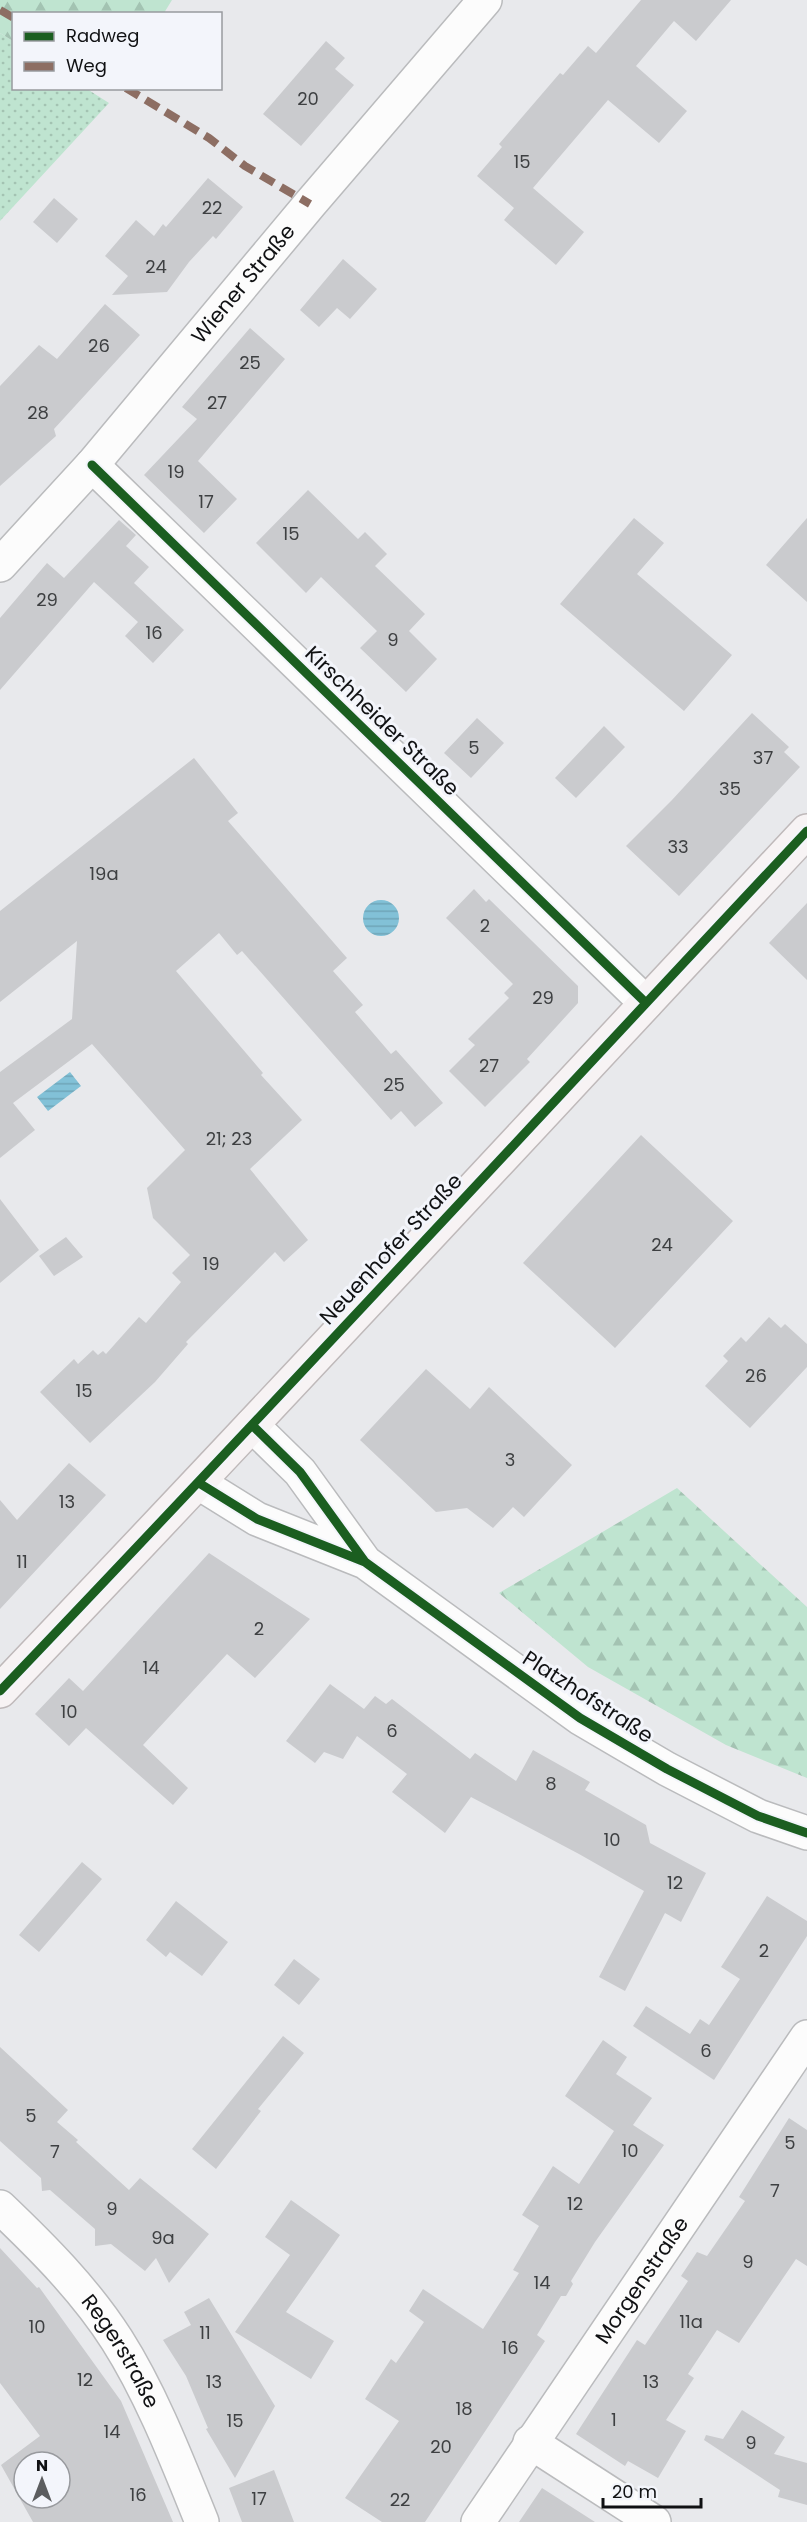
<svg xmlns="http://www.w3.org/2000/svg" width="807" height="2522" font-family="Poppins,sans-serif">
<defs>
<pattern id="grass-dots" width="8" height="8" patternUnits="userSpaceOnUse" patternTransform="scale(1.5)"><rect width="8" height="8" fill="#bfe4d0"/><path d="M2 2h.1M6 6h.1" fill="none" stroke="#a3c3b2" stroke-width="1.8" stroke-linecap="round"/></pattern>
<pattern id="forest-firs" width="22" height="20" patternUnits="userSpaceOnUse" patternTransform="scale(1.5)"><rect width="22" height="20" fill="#bfe4d0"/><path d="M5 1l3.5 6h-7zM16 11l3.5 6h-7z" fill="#a3c3b2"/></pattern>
<pattern id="water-rules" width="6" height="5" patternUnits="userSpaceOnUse" patternTransform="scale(1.5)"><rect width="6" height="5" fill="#82c1d7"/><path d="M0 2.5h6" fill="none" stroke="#6fa5b8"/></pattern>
</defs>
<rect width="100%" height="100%" fill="#e8e9ec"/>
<path fill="url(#grass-dots)" d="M0,33L13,41L14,88L87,89L109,103L0,221Z"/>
<path fill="url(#forest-firs)" d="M0,0H172L164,13L14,14L13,41L0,33Z
M677,1488L807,1607V1778L726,1745L588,1667L499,1593Z"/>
<path fill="url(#water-rules)" d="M363 918a18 18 0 1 1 36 0a18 18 0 1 1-36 0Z
M70,1072L81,1086L48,1111L37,1097Z"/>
<path fill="#cacbce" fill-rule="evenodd" d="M641,0H731L696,41L674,21L636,66L687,111L659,143L608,100L533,188L584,232L556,265L504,220L514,208L477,176L502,147L499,144L560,73L563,75L588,46L596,53Z
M326,41L345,58L335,69L354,85L301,146L263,114Z
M208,178L243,207L216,239L213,236L189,262L167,292L112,295L128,276L105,256L136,220L154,236L163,224L166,227Z
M54,198L78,219L57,243L33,222Z
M343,259L377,289L350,319L337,308L319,327L300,310Z
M105,304L140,335L54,429L56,436L0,486V386L39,345L57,359Z
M250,328L285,359L198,461L237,499L204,533L144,475L197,419L182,407Z
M308,490L358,539L365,532L387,554L375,566L425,614L409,631L437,659L406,692L360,648L377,631L321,577L306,593L256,543Z
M634,518L664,543L637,574L732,655L684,711L560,604Z
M807,518V602L766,565Z
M119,520L136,535L126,546L149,567L134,583L184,630L153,663L125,636L138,622L94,582L0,690V618L47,563L64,578Z
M752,713L789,747L784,752L800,767L679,896L626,846L672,800Z
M477,718L504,743L471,778L444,753Z
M604,726L625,747L576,798L555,778Z
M194,758L238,813L228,821L347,958L333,971L363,1005L355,1012L391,1054L396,1050L443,1103L415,1127L401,1111L391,1120L242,951L237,955L219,933L176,971L263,1073L261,1075L302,1120L250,1169L308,1240L284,1262L275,1252L186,1342L188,1344L155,1382L90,1443L40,1392L74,1359L78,1364L93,1350L98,1355L103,1351L106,1354L139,1317L146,1323L181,1282L172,1273L190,1255L153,1218L147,1188L185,1150L92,1044L13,1103L35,1130L0,1158V1072L72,1019L77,941L0,1002V911Z
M474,889L486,902L489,899L578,986V1003L527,1059L530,1062L485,1107L449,1071L475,1045L468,1039L509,998L504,993L513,984L446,918Z
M807,903V980L769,943Z
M641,1135L733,1221L615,1348L523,1263Z
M0,1199L39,1250L0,1283Z
M66,1237L83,1257L54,1276L39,1256Z
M769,1317L781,1328L785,1324L807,1344V1367L750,1428L705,1386L728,1361L723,1356L741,1337L746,1342Z
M426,1369L470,1409L489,1387L572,1465L524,1517L513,1507L493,1528L467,1508L436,1512L360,1440Z
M69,1463L106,1495L0,1609V1500L17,1520Z
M209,1553L310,1619L255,1678L227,1654L143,1745L188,1788L173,1805L86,1728L69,1746L35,1714L69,1678L83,1691Z
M330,1684L364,1709L375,1696L386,1704L392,1699L470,1759L475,1753L516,1781L533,1750L590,1782L585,1790L646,1825L650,1843L706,1873L681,1922L665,1913L625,1991L599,1977L644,1891L579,1854L471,1797L445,1833L392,1792L407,1774L357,1736L343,1759L324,1752L315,1763L286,1741Z
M82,1862L102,1879L39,1952L19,1935Z
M767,1896L807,1921V1936L714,2080L633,2026L646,2006L690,2034L700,2019L709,2025L740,1979L721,1967Z
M176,1901L228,1942L202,1976L170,1952L166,1957L146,1940Z
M294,1959L320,1979L299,2005L274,1985Z
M283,2036L304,2053L258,2109L261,2111L216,2169L192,2149Z
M603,2040L627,2057L616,2074L652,2098L633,2125L664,2145L595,2242L571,2281L573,2284L566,2296H561L537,2335L545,2341L425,2522H382L345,2498L399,2421L365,2399L391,2359L396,2363L424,2322L409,2311L423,2289L483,2329L519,2273L513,2270L539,2226L522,2215L553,2166L579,2184L614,2131L565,2096Z
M0,2047L68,2110L57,2122L78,2140L76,2142L129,2190L140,2178L209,2234L169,2283L156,2258L145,2271L111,2244L95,2246V2229L50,2190L42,2191L41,2178L0,2141Z
M789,2118L807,2130V2266L796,2259L739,2343L717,2330L688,2374L694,2378L666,2420L686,2431L658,2478L628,2461L625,2466L576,2434L637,2340L645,2345L688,2281L681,2276L697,2252L707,2256L745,2201L739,2197Z
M291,2200L340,2235L286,2312L334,2341L311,2379L235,2332L290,2255L265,2237Z
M0,2248L37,2288L39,2287L121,2401L173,2522H33L1,2465L40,2436L0,2383ZM24,2462H60V2498H24Z
M209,2298L275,2406L235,2478L206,2429L208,2428L186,2376L163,2340L191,2325L184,2312Z
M742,2410L785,2437L774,2454L807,2463V2505L778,2497L780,2490L704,2440L706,2435L723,2439Z
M274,2470L294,2522H242L229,2488Z
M542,2488L595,2522H519Z"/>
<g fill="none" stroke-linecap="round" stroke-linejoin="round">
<g stroke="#babbbd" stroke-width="36">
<g id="minor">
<path d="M92,465L646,1003"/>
<path id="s1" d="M0,565L92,465L310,204L485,0"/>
<path id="s2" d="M0,2207C43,2248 85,2290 117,2340C152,2395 178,2463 202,2522"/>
<path d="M530,2442L654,2522"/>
<path id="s3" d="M478,2522L807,2037"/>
</g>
</g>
<g stroke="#babbbd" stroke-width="36">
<path id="secondary" d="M252,1425L300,1472L365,1562
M199,1483L257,1519L365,1562L580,1718L667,1769L758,1816L807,1833"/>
</g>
<g stroke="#bfb9ba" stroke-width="36">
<path id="primary" d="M0,1691C272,1407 538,1118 807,831"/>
</g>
<use href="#minor" stroke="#fcfcfc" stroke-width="33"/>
<use href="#secondary" stroke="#fcfcfc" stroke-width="33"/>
<use href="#primary" stroke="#f7f3f4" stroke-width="33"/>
<path stroke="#8d6e63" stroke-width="8" stroke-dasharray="15 8" stroke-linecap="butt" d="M0,10L14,18
M126,88L209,138L245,166L310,204"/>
<g stroke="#f3f5fb" stroke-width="13">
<path id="cycleway" d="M92,465L646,1003
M252,1425L300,1472L365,1562
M199,1483L257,1519L365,1562L580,1718L667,1769L758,1816L807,1833
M0,1691C272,1407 538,1118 807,831"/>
</g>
<use href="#cycleway" stroke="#1b5e20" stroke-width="9"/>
</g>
<g text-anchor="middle" stroke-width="6" stroke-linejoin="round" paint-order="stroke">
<g font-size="18" fill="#3e4042">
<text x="308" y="105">20</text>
<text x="522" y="168">15</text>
<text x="212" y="214">22</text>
<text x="156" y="273">24</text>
<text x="99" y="352">26</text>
<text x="250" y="369">25</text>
<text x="217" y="409">27</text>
<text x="38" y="419">28</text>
<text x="176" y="478">19</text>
<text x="206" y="508">17</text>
<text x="291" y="540">15</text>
<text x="47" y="606">29</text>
<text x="154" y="639">16</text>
<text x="393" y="646">9</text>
<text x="474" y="754">5</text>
<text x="763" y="764">37</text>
<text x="730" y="795">35</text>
<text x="678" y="853">33</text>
<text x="104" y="880">19a</text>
<text x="485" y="932">2</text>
<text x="543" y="1004">29</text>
<text x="489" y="1072">27</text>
<text x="394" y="1091">25</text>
<text x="229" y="1145">21; 23</text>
<text x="662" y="1251">24</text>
<text x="211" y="1270">19</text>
<text x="756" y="1382">26</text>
<text x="84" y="1397">15</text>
<text x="510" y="1466">3</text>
<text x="67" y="1508">13</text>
<text x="22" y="1568">11</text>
<text x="259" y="1635">2</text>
<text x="151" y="1674">14</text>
<text x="69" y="1718">10</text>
<text x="392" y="1737">6</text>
<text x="551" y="1790">8</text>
<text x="612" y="1846">10</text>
<text x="675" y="1889">12</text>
<text x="764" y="1957">2</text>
<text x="706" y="2057">6</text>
<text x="31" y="2122">5</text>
<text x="790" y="2149">5</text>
<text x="630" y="2157">10</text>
<text x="55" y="2158">7</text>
<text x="775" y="2197">7</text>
<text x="575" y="2210">12</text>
<text x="112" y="2215">9</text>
<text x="163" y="2244">9a</text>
<text x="748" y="2268">9</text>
<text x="542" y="2289">14</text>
<text x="691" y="2328">11a</text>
<text x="37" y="2333">10</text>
<text x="205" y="2339">11</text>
<text x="510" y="2354">16</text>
<text x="85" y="2386">12</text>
<text x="214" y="2388">13</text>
<text x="651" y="2388">13</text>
<text x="464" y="2415">18</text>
<text x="614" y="2426">1</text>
<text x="235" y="2427">15</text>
<text x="112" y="2438">14</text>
<text x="751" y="2449">9</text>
<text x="441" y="2453">20</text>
<text x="138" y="2501">16</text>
<text x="259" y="2505">17</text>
<text x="400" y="2506">22</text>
</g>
<g font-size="21" fill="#101113" stroke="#f3f5fb">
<text dy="7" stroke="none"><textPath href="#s1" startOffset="372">Wiener Straße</textPath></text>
<text transform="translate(382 721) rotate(44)" y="7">Kirschheider Straße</text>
<text transform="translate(391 1249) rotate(-47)" y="7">Neuenhofer Straße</text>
<text transform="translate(588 1697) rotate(33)" y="7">Platzhofstraße</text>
<text dy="7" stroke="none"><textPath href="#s3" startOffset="292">Morgenstraße</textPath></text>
<text dy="7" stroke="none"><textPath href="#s2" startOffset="189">Regerstraße</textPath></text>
</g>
</g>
<rect x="12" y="12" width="210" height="78" fill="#f3f5fb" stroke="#989a9e" stroke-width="1.5"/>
<rect x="24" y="32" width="30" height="9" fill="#1b5e20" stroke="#989a9e" stroke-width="1.5"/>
<text x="66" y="42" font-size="18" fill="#101113">Radweg</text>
<rect x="24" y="62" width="30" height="9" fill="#8d6e63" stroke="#989a9e" stroke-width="1.5"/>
<text x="66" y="72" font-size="18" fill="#101113">Weg</text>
<g transform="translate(42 2480)"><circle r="28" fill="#f3f5fb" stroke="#989a9e" stroke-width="1.5"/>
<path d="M0-4.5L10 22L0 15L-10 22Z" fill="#5c5d5f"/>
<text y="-9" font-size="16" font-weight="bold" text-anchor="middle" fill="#101113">N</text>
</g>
<path d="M603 2498v9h98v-9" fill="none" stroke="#101113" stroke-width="3"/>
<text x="612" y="2498" font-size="18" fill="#101113" stroke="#f3f5fb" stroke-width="4.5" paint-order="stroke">20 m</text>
</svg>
